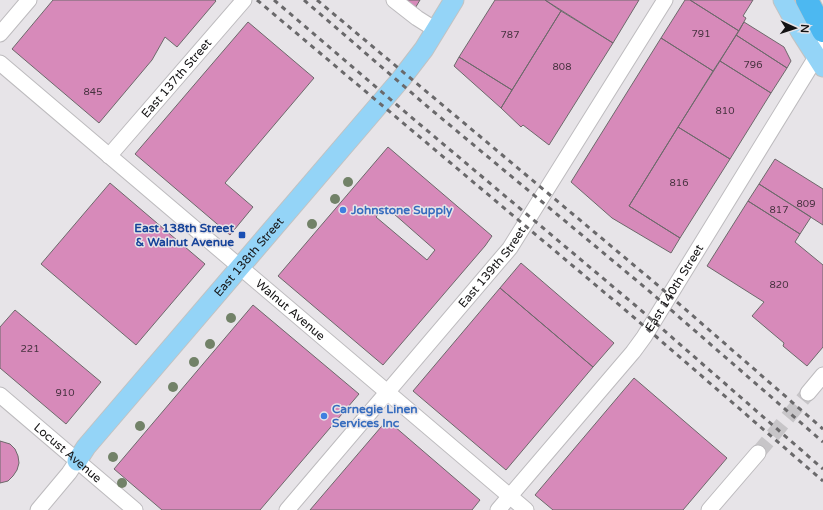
<svg xmlns="http://www.w3.org/2000/svg" width="823" height="510" font-family="'Varela Round',sans-serif">
<rect width="100%" height="100%" fill="#e7e4e8"/>
<path fill="#d78aba" stroke="#6d696b" fill-rule="evenodd" d="M53,0H215L216,1L177,47L165,37L152,60L99,123L12,49Z
M402,0H420L414,10Z
M495,0H545L561,11L512,90L459,57Z
M545,0H639L613,43Z
M685,0H690L739,31L713,71L661,38Z
M690,0H753L743,16L746,18L739,31Z
M561,11L613,43L549,145L523,125L521,127L501,108Z
M248,22L314,78L225,183L253,207L230,235L135,154Z
M744,22L784,47L791,61L787,68L736,35Z
M736,35L787,68L771,93L720,61Z
M661,38L713,71L629,206L680,238L671,253L612,218L571,182Z
M459,57L512,90L501,108L454,66Z
M720,61L771,93L730,159L678,127Z
M678,127L730,159L680,238L629,206Z
M388,147L492,236L485,246L383,365L278,276ZM385,206L435,250L427,260L376,217Z
M775,159L823,189V225L759,184Z
M110,183L205,264L136,345L41,264Z
M759,184L811,217L800,234L748,201Z
M748,201L800,234L795,242L823,265V347L807,366L783,346L784,343L752,316L764,302L707,266Z
M521,263L614,343L593,367L500,288Z
M500,288L593,367L506,470L413,391Z
M253,305L359,394L260,510H162L114,469Z
M15,310L101,382L66,424L0,368V327Z
M634,378L727,458L683,510H553L535,495Z
M387,420L480,500L472,510H310Z
M0,441L10,444L15,449L18,456L19,463L17,470L13,476L8,481L0,483Z"/>
<g fill="none" stroke-linecap="round" stroke-linejoin="round">
<path stroke="#c7c5c8" stroke-width="15" stroke-dasharray="15 8" stroke-linecap="butt" d="M758,453L808,393"/>
<g stroke="#bdbbbe" stroke-width="17">
<g id="minor">
<path d="M394,0L417,18L436,30"/>
<path d="M0,34L29,0"/>
<path id="s1" d="M0,63L526,510"/>
<path id="s2" d="M109,156L244,0"/>
<path d="M808,393L823,375"/>
<path id="s3" d="M0,395L135,510"/>
<path d="M38,510L69,473L77,461"/>
<path id="s4" d="M287,510L510,248L665,0"/>
<path id="s5" d="M498,510L633,352L644,337L823,46"/>
<path d="M709,510L758,453"/>
</g>
</g>
<g stroke="#c2c2c2" stroke-width="21">
<g id="major">
<path d="M783,0L800,31L823,67"/>
<path id="s6" d="M77,461L86,447L401,79L424,49L454,0"/>
</g>
</g>
<g stroke="#c2c2c2" stroke-width="24">
<path id="highway" d="M807,0L823,31"/>
</g>
<use href="#minor" stroke="#fff" stroke-width="15"/>
<use href="#major" stroke="#94d4f7" stroke-width="19"/>
<use href="#highway" stroke="#4cb8f1" stroke-width="22"/>
<path stroke="#6a696b" stroke-width="3" stroke-dasharray="5 5" stroke-linecap="butt" d="M257,0L630,314L823,481
M274,0L417,122L636,306L823,469
M304,0L428,107L648,290L823,442
M317,0L654,282L823,429"/>
</g>
<g fill="#728268">
<circle cx="348" cy="182" r="5"/>
<circle cx="335" cy="199" r="5"/>
<circle cx="312" cy="224" r="5"/>
<circle cx="231" cy="318" r="5"/>
<circle cx="210" cy="344" r="5"/>
<circle cx="194" cy="362" r="5"/>
<circle cx="173" cy="387" r="5"/>
<circle cx="140" cy="426" r="5"/>
<circle cx="113" cy="457" r="5"/>
<circle cx="122" cy="483" r="5"/>
</g>
<g fill="#3f7fe0" stroke="#e7e4e8" stroke-width="1.5">
<circle cx="343" cy="210" r="4"/>
<circle cx="324" cy="416" r="4"/>
</g>
<rect fill="#1a4fb4" stroke="#e7e4e8" stroke-width="1.5" x="238" y="231" width="8" height="8" rx="2"/>
<g text-anchor="middle" stroke-width="3" stroke-linejoin="round" paint-order="stroke">
<g font-size="10" fill="#45313e">
<text x="701" y="37">791</text>
<text x="510" y="38">787</text>
<text x="753" y="68">796</text>
<text x="562" y="70">808</text>
<text x="93" y="95">845</text>
<text x="725" y="114">810</text>
<text x="679" y="186">816</text>
<text x="806" y="207">809</text>
<text x="779" y="213">817</text>
<text x="779" y="288">820</text>
<text x="30" y="352">221</text>
<text x="65" y="396">910</text>
</g>
<g font-size="12" fill="#141314" stroke="#e7e4e8">
<text dy="4" stroke="none"><textPath href="#s2" startOffset="103">East 137th Street</textPath></text>
<text dy="4" stroke="none"><textPath href="#s6" startOffset="267">East 138th Street</textPath></text>
<text dy="4" stroke="none"><textPath href="#s4" startOffset="318">East 139th Street</textPath></text>
<text dy="4" stroke="none"><textPath href="#s5" startOffset="284">East 140th Street</textPath></text>
<text dy="4" stroke="none"><textPath href="#s1" startOffset="381">Walnut Avenue</textPath></text>
<text dy="4" stroke="none"><textPath href="#s3" startOffset="89">Locust Avenue</textPath></text>
</g>
<g font-size="12" font-weight="bold" fill="#366cbe" stroke="#e7e4e8" text-anchor="start">
<text x="351" y="214">Johnstone Supply</text>
<text x="332" y="413">Carnegie Linen<tspan x="332" dy="14">Services Inc</tspan></text>
</g>
<g font-size="12" font-weight="bold" fill="#164399" stroke="#e7e4e8" text-anchor="end">
<text x="234" y="232">East 138th Street<tspan x="234" dy="14">&amp; Walnut Avenue</tspan></text>
</g>
</g>
<g transform="translate(795 28) rotate(93)" stroke="#e7e4e8" stroke-width="3" paint-order="stroke">
<path d="M0-3L7 15L0 10L-7 15Z" fill="#141314"/>
<text y="-6" font-size="11" font-weight="bold" text-anchor="middle" fill="#141314">N</text>
</g>
</svg>
